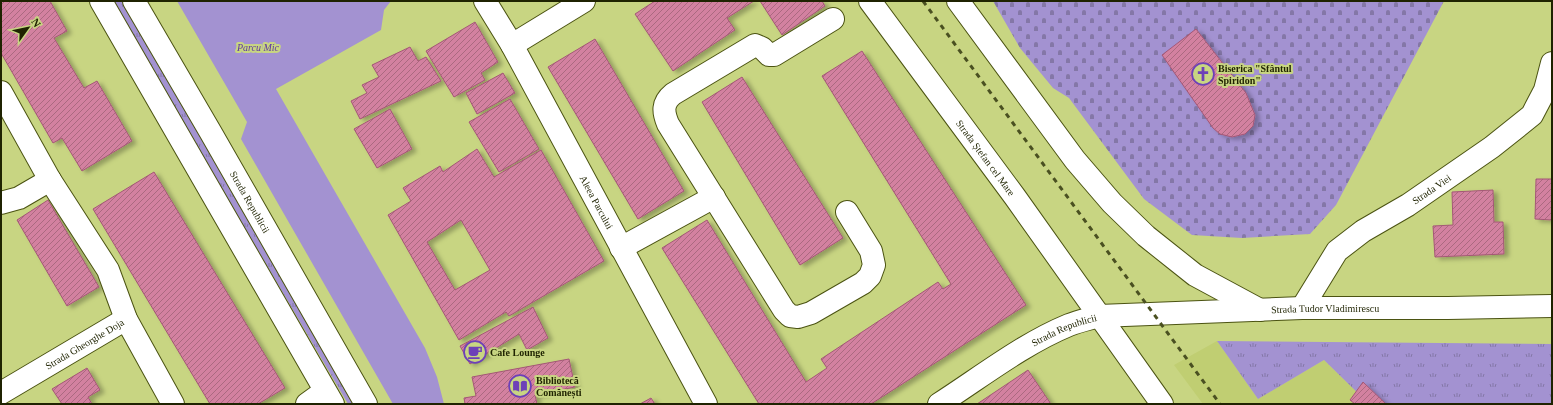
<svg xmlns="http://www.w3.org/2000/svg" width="1553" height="405" font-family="Georgia,serif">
<defs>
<pattern id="grass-tufts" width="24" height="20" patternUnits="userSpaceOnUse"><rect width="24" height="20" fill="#a392d1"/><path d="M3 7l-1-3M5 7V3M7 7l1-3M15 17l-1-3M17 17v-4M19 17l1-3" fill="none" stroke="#8477a7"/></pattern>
<pattern id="cemetery-stones" width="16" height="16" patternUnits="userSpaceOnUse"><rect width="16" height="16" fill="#a392d1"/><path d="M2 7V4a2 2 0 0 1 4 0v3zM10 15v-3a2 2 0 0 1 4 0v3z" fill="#8477a7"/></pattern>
<pattern id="building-hatch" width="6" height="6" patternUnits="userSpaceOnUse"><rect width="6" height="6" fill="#d381a0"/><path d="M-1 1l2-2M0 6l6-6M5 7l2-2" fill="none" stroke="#ab6980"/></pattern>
<filter id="shadow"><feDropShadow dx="4.5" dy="2.5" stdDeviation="2" flood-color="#0004"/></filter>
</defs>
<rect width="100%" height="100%" fill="#c8d582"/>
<path fill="#c0ce72" d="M1217,341L1258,399L1324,360L1369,404H1203L1174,365Z"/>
<path fill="url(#grass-tufts)" d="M112,1H122L357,404H348Z
M1217,341L1552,344V404H1369L1324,360L1258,399Z"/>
<path fill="url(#cemetery-stones)" d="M993,1H1444L1336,205L1310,234L1242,238L1192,235L1144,199L1069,98L1053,88L1020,48Z"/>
<path fill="#a392d1" d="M177,1H391L384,10L381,30L276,89L425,348L437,377L444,404H393L241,139L247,122Z"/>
<path fill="url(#building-hatch)" stroke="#a45776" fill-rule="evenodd" filter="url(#shadow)" d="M1,1H50L67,31L54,38L84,88L97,81L132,141L82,171L62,138L53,143L1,53Z
M655,1H754L727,18L735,30L673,71L635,14Z
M760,1H822L825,6L782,35Z
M475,22L498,62L481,73L485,80L454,97L426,51Z
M1196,29L1246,93L1255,115L1253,126L1245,134L1232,137L1220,134L1213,128L1162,55Z
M595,39L684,191L638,219L548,67Z
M410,47L418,61L426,57L441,81L360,119L351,101L367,93L362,85L379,77L372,65Z
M862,51L1026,305L871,404H759L662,248L707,220L806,382L827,368L821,359L938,282L943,289L951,284L822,76Z
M503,73L515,93L477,114L466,93Z
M742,77L843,238L800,265L702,102Z
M510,99L539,149L499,172L469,122Z
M390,109L412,149L377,168L354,129Z
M477,149L494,177L541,150L604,261L509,316L506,312L459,340L388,215L411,201L403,188L440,166L443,172ZM461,220L490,270L455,290L427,242Z
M154,172L285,388L258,404H210L93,209Z
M1536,179H1552V220L1535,219Z
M1493,190L1494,222H1503L1504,254L1435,257L1433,226L1453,225L1452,192Z
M48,200L99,287L67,306L17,220Z
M533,307L548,338L527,350L519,334L470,364L460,346Z
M569,359L575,387L535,395L537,404H465L464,398L476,396L472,377Z
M87,368L100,390L88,397L92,404H62L52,389Z
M1028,370L1051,404H977Z
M1363,382L1386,404H1355L1350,400Z
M651,398L655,404H640Z"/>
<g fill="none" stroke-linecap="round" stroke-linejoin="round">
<g stroke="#4b5312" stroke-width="24">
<g id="minor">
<path d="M101,1L333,404"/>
<path id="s1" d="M134,1L211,133L366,404"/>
<path id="s2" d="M485,1L512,45L706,404"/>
<path d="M958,1L1075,160L1112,203L1146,236L1195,275L1260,310"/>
<path d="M833,19L774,55H769L762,48L755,45L673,94C662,103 663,112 668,124L784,310L790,316L798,317L811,313L863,283L870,276L874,265L871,251L847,212"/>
<path d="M512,45L584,1"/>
<path d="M1,92L50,180L108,270L126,319L173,404"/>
<path d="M1,203L19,198L50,180"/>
<path d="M621,248L714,197"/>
<path id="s3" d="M1302,308L1337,251L1363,231L1408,205L1492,147L1532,115L1545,90L1552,63"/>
<path id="s4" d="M1,393L126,319"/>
<path d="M307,404L325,391"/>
<path id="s5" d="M939,404C981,377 1023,344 1069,325C1079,321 1089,319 1099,316L1302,308H1448L1552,306"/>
</g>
</g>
<g stroke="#4b5312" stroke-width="24">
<g id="major">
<path id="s6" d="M870,1L1015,197L1162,404"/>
</g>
</g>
<use href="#minor" stroke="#fff" stroke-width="22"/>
<use href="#major" stroke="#fff" stroke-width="22"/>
<path stroke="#4a5021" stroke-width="3" stroke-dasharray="5 5" stroke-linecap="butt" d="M923,1L1220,404"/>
</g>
<defs>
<g id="church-ring" transform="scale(1.15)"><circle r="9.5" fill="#c8d582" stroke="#6d40b8" stroke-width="1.5"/><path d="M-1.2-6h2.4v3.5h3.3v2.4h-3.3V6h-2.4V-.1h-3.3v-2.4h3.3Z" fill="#6d40b8"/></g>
<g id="cafe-ring" transform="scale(1.15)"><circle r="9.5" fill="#c8d582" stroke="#6d40b8" stroke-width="1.5"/><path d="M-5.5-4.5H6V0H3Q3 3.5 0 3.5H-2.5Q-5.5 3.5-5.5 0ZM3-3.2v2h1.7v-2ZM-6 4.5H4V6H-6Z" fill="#6d40b8"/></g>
<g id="library-ring" transform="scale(1.15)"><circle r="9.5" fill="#c8d582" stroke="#6d40b8" stroke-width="1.5"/><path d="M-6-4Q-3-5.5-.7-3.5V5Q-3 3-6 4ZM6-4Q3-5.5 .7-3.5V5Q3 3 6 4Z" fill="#6d40b8"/></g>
</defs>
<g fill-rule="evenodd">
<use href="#church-ring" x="1203" y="74"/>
<use href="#cafe-ring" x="475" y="352"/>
<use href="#library-ring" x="520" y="386"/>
</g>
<g text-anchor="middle" stroke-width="4" stroke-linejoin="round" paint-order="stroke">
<g font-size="10" font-style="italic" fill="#5e37a1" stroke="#c8d582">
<text x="258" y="51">Parcu Mic</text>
</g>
<g font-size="10" font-weight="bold" fill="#1f2301" stroke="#c8d582" text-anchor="start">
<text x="1218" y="72">Biserica "Sfântul<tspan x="1218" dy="12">Spiridon"</tspan></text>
<text x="490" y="356">Cafe Lounge</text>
<text x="536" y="384">Bibliotecă<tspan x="536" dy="12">Comănești</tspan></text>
</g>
<g font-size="10" fill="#1f2301" stroke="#c8d582">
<text dy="4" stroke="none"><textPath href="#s6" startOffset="195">Strada Ștefan cel Mare</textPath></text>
<text dy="4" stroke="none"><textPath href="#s3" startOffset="180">Strada Viei</textPath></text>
<text dy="4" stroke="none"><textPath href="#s1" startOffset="232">Strada Republicii</textPath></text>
<text dy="4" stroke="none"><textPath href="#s2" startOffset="230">Aleea Parcului</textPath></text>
<text dy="4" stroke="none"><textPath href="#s5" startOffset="410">Strada Tudor Vladimirescu</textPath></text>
<text dy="4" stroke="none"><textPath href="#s5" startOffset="146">Strada Republicii</textPath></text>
<text dy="4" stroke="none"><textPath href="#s4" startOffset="97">Strada Gheorghe Doja</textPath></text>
</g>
</g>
<rect width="1553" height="405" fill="none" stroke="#1f2301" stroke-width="4"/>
<g transform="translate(28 28) rotate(57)" stroke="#c8d582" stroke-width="3" paint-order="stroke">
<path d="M0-3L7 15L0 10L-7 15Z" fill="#1f2301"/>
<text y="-6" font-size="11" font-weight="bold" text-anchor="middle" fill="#1f2301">N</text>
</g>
</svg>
